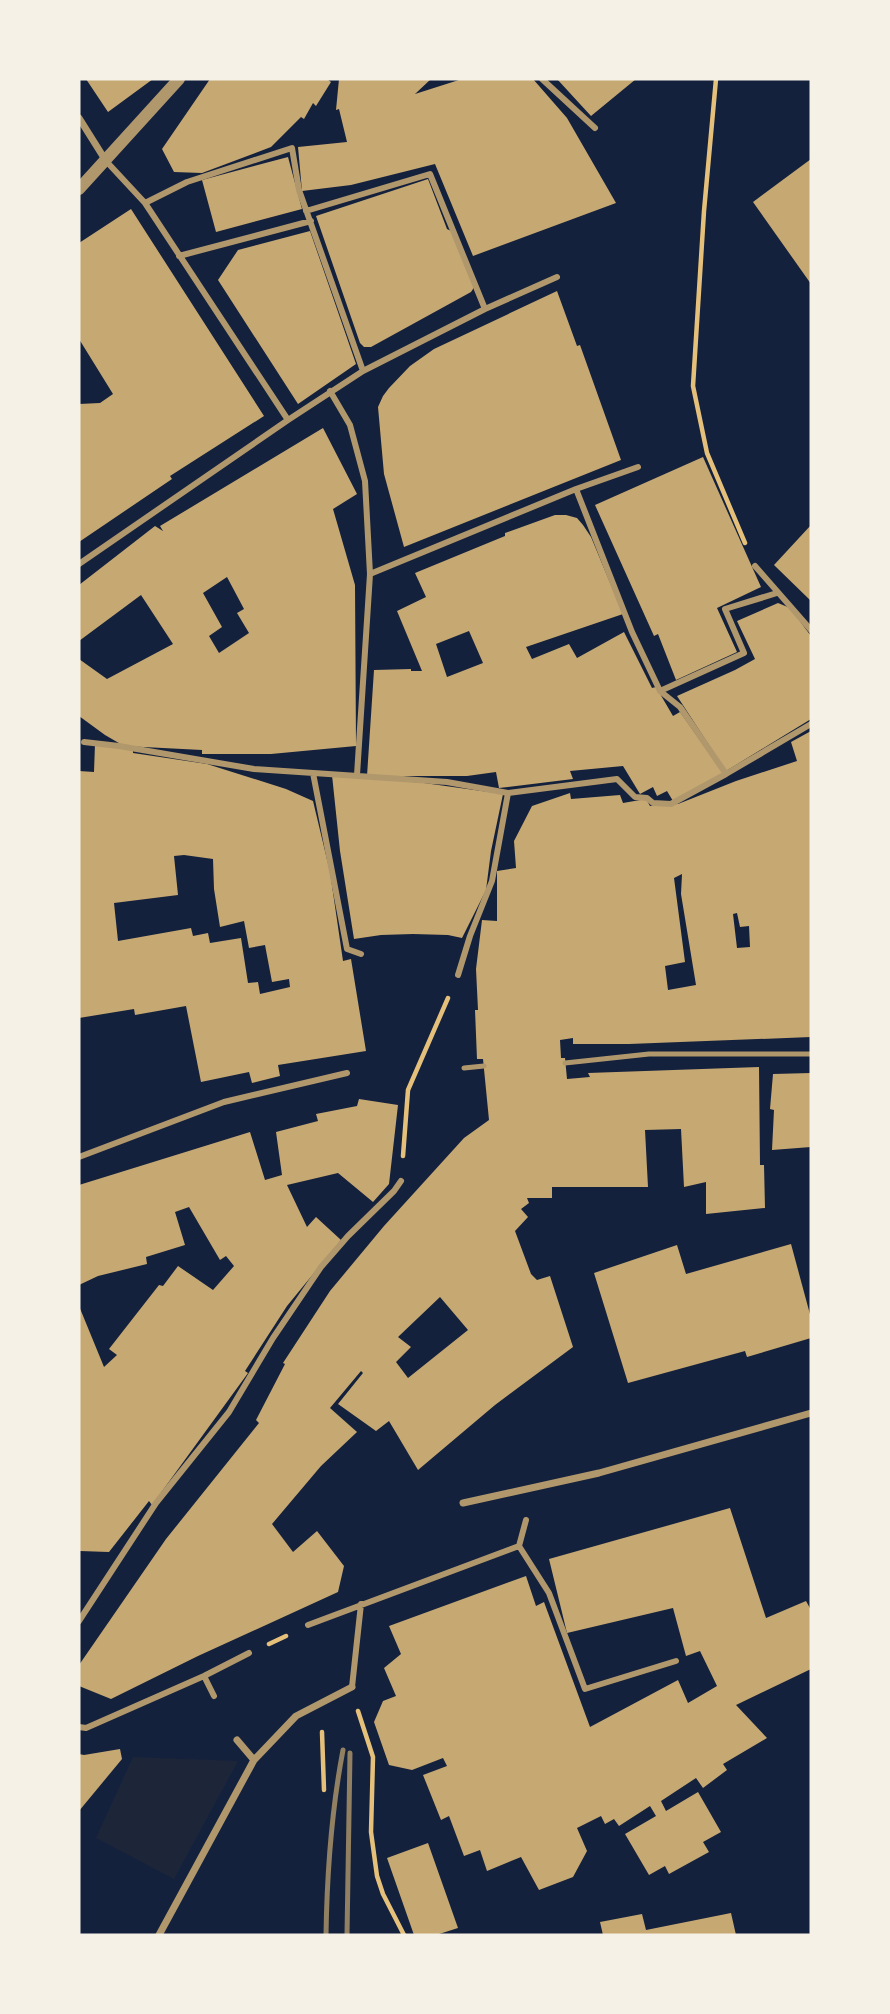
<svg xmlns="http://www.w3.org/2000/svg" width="890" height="2014" font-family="'Golos Text',sans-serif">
<rect width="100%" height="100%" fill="#14213d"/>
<path fill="#1d2539" d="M133,1757L238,1761L174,1879L96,1838Z"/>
<path fill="#c6a872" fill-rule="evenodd" d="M86,79H153L108,112Z
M210,79H327L331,82L316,106L313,103L304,119L301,117L271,147L202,173L174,172L162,149Z
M339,79H431L415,94L462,79H533L567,118L616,203L473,256L435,164L351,185L302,191L298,147L347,142L339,109L336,110Z
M557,79H636L591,116Z
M288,157L302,209L216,232L202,180Z
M811,159V284L753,202Z
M428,179L447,229L451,231L474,285L473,289L471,292L371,347H364L360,343L316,216Z
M131,209L264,416L170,476L172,479L79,542V404L100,403L113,394L79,339V243Z
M310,231L356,364L298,404L218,280L238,250Z
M557,291L577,346L580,345L621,460L404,547L384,474L378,407L383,396L389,388L410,366L434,349Z
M323,428L357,494L333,509L355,585L356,746L271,754H202V750L124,746L105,735L79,716V659L107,679L173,644L141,595L79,641V585L155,526L163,531L160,526ZM227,577L244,609L237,613L249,633L219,653L209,636L222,627L203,593Z
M703,457L761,587L717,608L737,652L676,680L658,634L654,636L595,505Z
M555,515H566L577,518L583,525L591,537L623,614L526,647L532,659L569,644L577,658L624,632L652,688L656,687L673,716L680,712L723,773L673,801L667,791L657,796L653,787L640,794L623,766L570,771L573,779L499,788L496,772L467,776H367L374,670L411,669V671H422L397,611L426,597L415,573L505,536V533ZM469,631L483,663L447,677L436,644Z
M811,525V601L774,565Z
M778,603L790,608L811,636V719L726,771L677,696L735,670L755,659L737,621Z
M811,731V1037L629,1044H573V1038L560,1040L561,1058H565L567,1079L590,1077L588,1073L759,1067L760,1165H764L765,1208L706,1214V1182L684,1187L681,1129L645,1130L648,1187H552V1198H527L529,1203L521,1209L528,1217L515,1231L531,1274L537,1280L550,1276L573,1347L495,1405L418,1470L389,1421L376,1431L338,1404L363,1373L361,1371L330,1408L357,1432L321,1466L272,1524L293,1552L317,1531L344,1566L338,1592L198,1656L111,1699L79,1686V1665L166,1539L259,1423L256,1420L285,1364L283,1363L330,1291L384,1226L464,1138L489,1120L483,1059H477L475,1010H478L476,969L482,920L497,921V871L516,868L514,841L532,806L570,793L571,799L620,795L623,803L646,799L650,806L678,804L736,781L797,761L791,742ZM682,874L681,894L696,985L668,990L665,966L685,962L674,878ZM737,913L740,927L749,926L750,947L737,948L733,914ZM440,1297L468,1330L408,1378L396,1362L411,1347L398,1337Z
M95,744L133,750V753L207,764L286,789L313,801L330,872L343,961L351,959L366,1051L278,1065L280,1076L252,1083L249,1072L201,1082L186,1006L135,1015L134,1009L79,1018V771L94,772ZM184,855L213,859L214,889L220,927L244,921L249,948L265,945L272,982L289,979L290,987L260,994L258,982L248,983L241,938L210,943L208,933L193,936L191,928L118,941L114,903L178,895L174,856Z
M332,775L424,783L503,794L491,851L486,890L462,938L448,935L413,934L381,935L354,939L340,851Z
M811,1073V1147L772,1150L774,1110L770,1109L773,1074Z
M359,1099L398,1105L389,1184L373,1202L338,1173L287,1185L307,1227L316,1217L341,1240L287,1306L245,1371L248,1373L152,1505L149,1501L109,1552L80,1551L79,1306L104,1367L117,1355L109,1349L159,1285L163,1286L178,1266L213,1290L234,1266L226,1256L220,1260L189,1207L175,1212L185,1245L146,1257L147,1264L98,1276L79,1285V1185L250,1132L265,1180L282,1175L276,1132L318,1121L316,1114L357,1106Z
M791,1244L811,1318V1338L747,1357L745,1351L628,1383L594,1273L677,1245L686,1274Z
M730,1508L766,1618L806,1601L811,1610V1669L736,1705L767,1738L723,1764L727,1770L703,1788L696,1778L661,1801L666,1811L698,1792L721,1832L703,1842L709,1852L669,1874L665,1866L649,1875L625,1834L656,1816L650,1806L619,1826L614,1819L605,1824L601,1816L577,1828L587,1851L573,1877L539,1890L521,1857L487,1871L480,1850L464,1856L449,1816L441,1820L423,1775L447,1766L443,1758L412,1770L389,1765L374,1722L383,1701L396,1696L384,1668L401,1654L389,1626L526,1576L536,1606L544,1602L590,1727L678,1680L688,1703L717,1686L700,1651L686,1656L673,1608L567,1633L549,1559Z
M120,1749L122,1759L79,1811V1754L84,1755Z
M428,1843L458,1928L436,1935H414L387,1858Z
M731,1913L736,1935H603L600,1922L642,1914L646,1930Z"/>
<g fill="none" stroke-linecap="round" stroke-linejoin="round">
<path stroke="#e5c07b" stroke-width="4.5" d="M716,79L704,211L693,386L707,453L745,543
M403,1156L408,1090L448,998
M269,1644L286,1636
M358,1711L373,1757L371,1832L377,1876L383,1894L404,1935
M322,1732L324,1790"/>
<path stroke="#b1986c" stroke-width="5" d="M565,1063L649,1054H811
M464,1068L484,1066"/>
<path stroke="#b1986c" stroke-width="6" d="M542,79L595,128
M106,161L145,203L288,420
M145,203L187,182L292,148L299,190L363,371
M306,211L430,174L485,309
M179,256L311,221
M330,391L350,425L365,481L370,574L357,775
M576,489L632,632L660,691L680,707L726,774
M79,564L288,420L363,371L485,309L557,277
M755,566L811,630
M370,574L576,489L638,467
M660,691L744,653L725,609L777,593
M84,742L119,746L254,769L447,782L508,793L617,779L635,797L647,798L653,803L671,804L726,774L811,724
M313,773L347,949L361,954
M458,975L470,936L492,881L508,793
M79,1157L224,1102L347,1073
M526,1520L519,1546L549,1593L585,1689L676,1661
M79,1621L156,1503L229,1412L273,1338L321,1267L348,1236L394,1191L401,1181
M308,1625L519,1546
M204,1676L214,1696
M352,1687L361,1604
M79,1727L86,1728L204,1676L249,1653"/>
<path stroke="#b1986c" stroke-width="7" d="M79,118L106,161
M463,1503L599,1473L811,1413
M237,1740L254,1760
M159,1935L254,1760L296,1716L352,1687"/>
<path stroke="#b1986c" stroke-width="12" d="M79,189L179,79"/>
<path stroke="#918062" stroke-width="5" d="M326,1935C327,1872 331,1813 343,1750
M347,1935L350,1753"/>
</g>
<rect width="890" height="2014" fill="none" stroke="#f6f1e7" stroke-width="161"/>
</svg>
